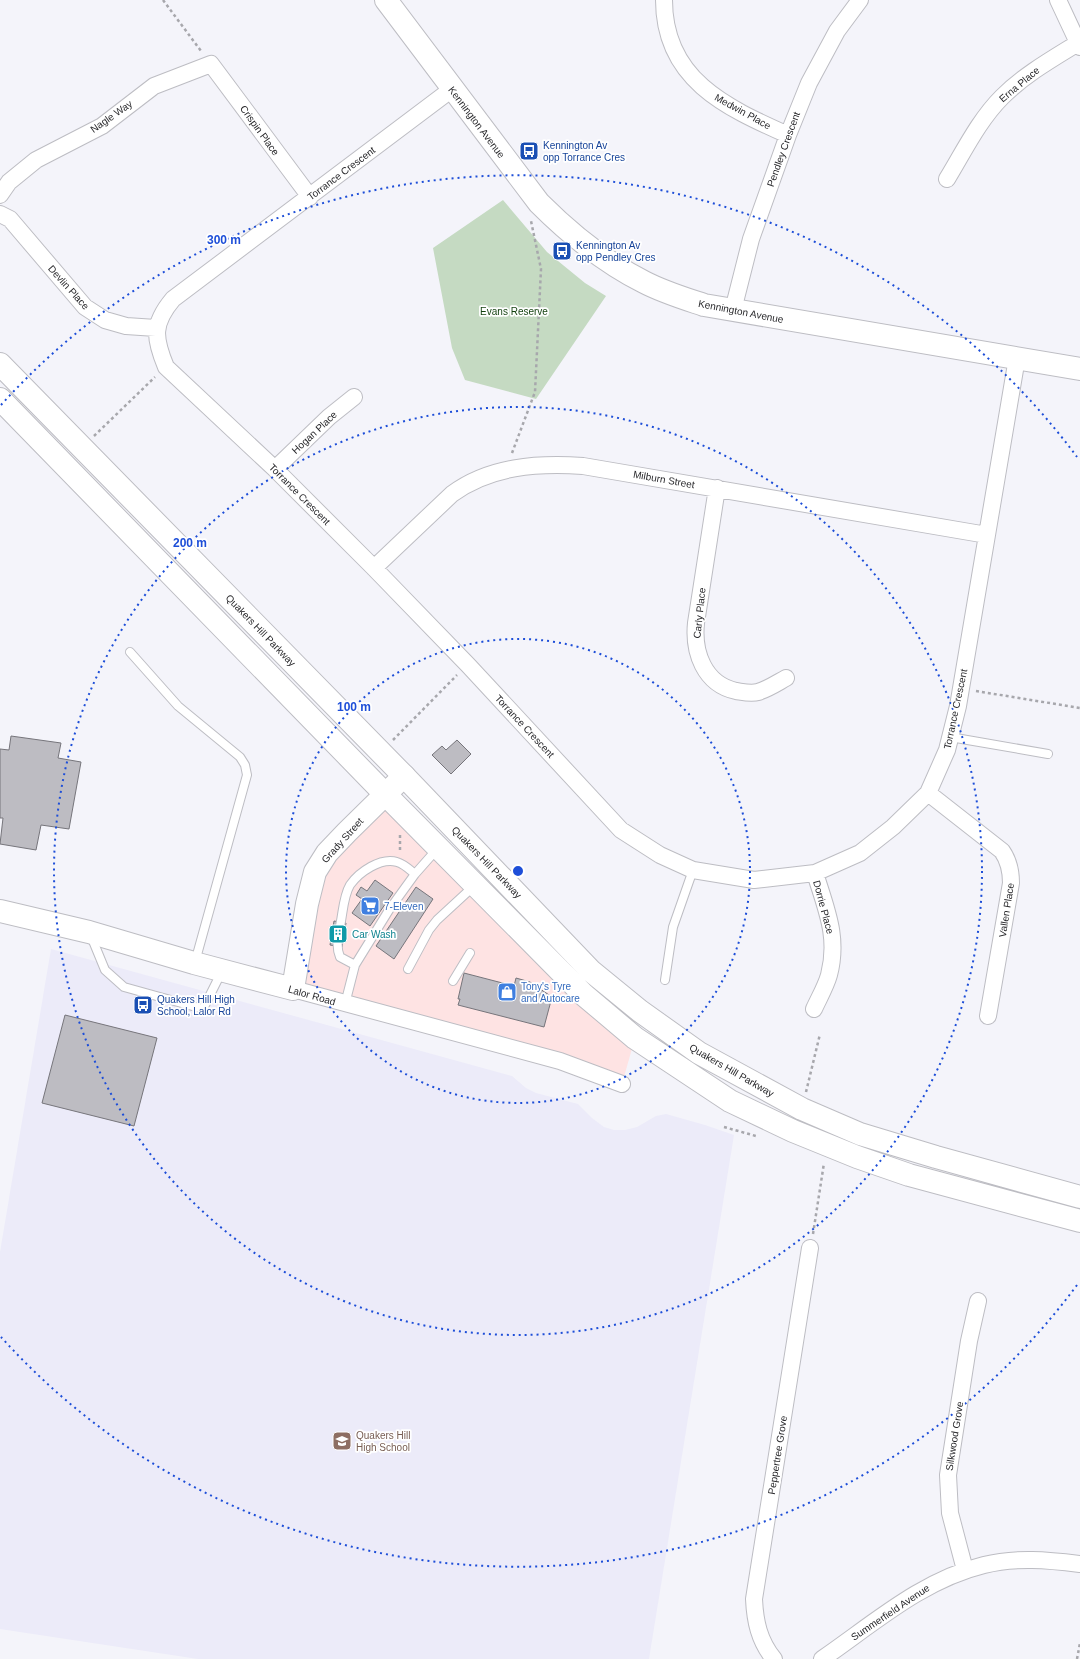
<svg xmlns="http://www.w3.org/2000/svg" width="1080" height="1659" font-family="Helvetica,sans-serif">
<rect width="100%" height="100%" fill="#f4f4fa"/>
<path fill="#fee3e3" d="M385,794L635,1038L622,1084L293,990L315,872Z"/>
<path fill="#ecebf9" d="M51,949L512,1076L526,1088L536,1093L578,1104L592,1118L604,1127L614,1130H625L637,1127L656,1116L666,1114L705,1125L734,1135L649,1659H198L0,1629V1252Z"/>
<path fill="#c5dac2" d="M503,200L547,252L585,283L606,296L536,399L465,380L452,348L433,248Z"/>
<path fill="#bdbcc2" stroke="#76757b" d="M11,736L61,743L58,758L81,762L69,829L41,825L36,850L0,844L3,818H0V749L9,750Z
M457,740L471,754L451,774L432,755L442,746L446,750Z
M375,880L393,893L370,926L352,913L362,899L356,895L361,887L367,891Z
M416,887L433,899L394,959L376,946Z
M334,921L346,923L342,947L330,945Z
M464,973L514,986L516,978L530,982L552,997L544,1027L458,1005L460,999H458Z
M65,1015L157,1038L134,1126L42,1103Z"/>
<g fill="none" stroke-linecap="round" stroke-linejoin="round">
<g stroke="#bdbdc3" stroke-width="10">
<path id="lane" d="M130,652L178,706L240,757L245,765L247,775L195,962
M950,737L1048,754
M91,936L105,970L124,987L203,1009L222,971
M355,965L340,957C335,945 339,933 341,921C343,910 344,895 350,885C359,872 381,857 397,862C404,864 409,869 415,874
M408,969L429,930L437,920L475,885
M665,980L673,927L693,870
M453,981L470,953
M345,1004L355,965L389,910L415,874L438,848"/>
</g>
<g stroke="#bdbdc3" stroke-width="18">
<path id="street" d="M664,0C664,79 725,107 788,135
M1058,0L1080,47
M452,89L173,299C152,324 154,338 166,367L275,469L374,568L468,665L621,830L660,855L693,870L754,880L815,873L860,853L893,827L928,793L947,750L958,706L1017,358
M947,179C964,151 979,120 1002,97C1024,75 1052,59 1078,43
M0,195L9,182L36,160L102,126L154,86L211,64L310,197
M0,214L10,219L85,307L105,320L126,326L156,328
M733,310L751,239L788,135L809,83L837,31L860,0
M275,469L329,417L354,397
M717,488L696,623C693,652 704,684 736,691C743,692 751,694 758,692C768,689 777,683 786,678
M374,568L452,494C490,466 537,463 583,466L987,535
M928,793L1002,851C1009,861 1011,871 1011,883L988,1016
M293,989L560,1061L622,1084
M814,1009C819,998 826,986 829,975C839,937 826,909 815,873
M965,1570L950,1513L948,1475L969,1341L978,1301
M774,1659C759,1641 755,1621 754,1599L810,1248
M822,1659C873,1624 922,1580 984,1565C1016,1557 1048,1560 1080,1564"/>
</g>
<g stroke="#bdbdc3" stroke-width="24">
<path id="secondary" d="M386,0L539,203C570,234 604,262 644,282C663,292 683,298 704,305L1080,369
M0,911L89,932L194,963L293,989L307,904L315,872L327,853L347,832L404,776"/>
</g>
<g stroke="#bdbdc3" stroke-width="24">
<path id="primary" d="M0,364L404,776L591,971L640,1011L699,1053L802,1109L860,1134L936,1157L1080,1197
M0,399L385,794L584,995L635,1038L730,1101L793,1131L857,1157L909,1175L1080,1221"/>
</g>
<path stroke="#a7a7ac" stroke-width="2.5" stroke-dasharray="3 3" stroke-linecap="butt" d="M163,0L201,51
M94,436L155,377
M512,453L535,392L541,269L531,221
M976,691L1080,708
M393,740L457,675
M400,835V852
M806,1092L820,1034
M724,1127L756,1136
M813,1234L824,1163
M1077,1659L1080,1643"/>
<use href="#lane" stroke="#fff" stroke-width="8"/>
<use href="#street" stroke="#fff" stroke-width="16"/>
<use href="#secondary" stroke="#fff" stroke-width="22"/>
<use href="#primary" stroke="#fff" stroke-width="22"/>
</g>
<g fill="none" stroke="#1d4ed8" stroke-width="2" stroke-dasharray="2 4">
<circle cx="518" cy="871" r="232"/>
<circle cx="518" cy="871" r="464"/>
<path d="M1077 1285A696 696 0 0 1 1 1337M1 405A696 696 0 0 1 1077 457"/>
</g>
<defs>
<g id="bus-square" transform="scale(1)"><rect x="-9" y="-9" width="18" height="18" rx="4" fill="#1a4fb4" stroke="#fff"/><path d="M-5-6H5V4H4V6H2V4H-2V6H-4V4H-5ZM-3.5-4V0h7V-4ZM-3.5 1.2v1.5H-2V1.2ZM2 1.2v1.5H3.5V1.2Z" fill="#fff"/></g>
<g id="supermarket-square" transform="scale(1)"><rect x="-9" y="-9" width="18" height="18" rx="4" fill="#3f7fe0" stroke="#fff"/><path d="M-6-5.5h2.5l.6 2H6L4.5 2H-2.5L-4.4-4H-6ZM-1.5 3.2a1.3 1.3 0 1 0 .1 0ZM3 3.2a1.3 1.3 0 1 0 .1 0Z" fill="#fff"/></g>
<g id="building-square" transform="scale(1)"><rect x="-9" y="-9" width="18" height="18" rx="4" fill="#0f9aa8" stroke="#fff"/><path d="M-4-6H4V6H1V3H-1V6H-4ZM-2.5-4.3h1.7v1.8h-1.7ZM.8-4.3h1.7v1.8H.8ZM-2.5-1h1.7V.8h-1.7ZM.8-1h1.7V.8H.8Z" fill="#fff"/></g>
<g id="shop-square" transform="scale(1)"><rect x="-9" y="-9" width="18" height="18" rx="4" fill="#3f7fe0" stroke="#fff"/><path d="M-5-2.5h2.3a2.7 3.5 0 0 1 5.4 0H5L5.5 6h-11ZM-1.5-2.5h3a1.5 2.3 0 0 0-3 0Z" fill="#fff"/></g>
<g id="school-square" transform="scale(1)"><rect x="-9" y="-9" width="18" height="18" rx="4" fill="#8d6e63" stroke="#fff"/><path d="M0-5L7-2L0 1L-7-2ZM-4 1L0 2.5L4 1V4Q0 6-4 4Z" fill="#fff"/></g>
</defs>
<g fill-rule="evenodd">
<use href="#bus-square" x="529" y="151"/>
<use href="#bus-square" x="562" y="251"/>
<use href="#supermarket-square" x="370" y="906"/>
<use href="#building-square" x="338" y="934"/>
<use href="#shop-square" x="507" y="992"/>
<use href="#bus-square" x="143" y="1005"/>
<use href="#school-square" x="342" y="1441"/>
</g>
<g text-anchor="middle" stroke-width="3.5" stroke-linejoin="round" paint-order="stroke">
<g font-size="10" fill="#29292c" stroke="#fff">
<text transform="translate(1019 84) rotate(-40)" y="4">Erna Place</text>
<text transform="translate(743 111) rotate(29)" y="4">Medwin Place</text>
<text transform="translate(111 116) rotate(-35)" y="4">Nagle Way</text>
<text transform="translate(477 122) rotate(53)" y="4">Kennington Avenue</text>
<text transform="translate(260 130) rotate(54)" y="4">Crispin Place</text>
<text transform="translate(783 149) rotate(-70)" y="4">Pendley Crescent</text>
<text transform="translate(341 173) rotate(-37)" y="4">Torrance Crescent</text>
<text transform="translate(69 287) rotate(48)" y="4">Devlin Place</text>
<text transform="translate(741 311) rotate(11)" y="4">Kennington Avenue</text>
<text transform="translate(314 432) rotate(-43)" y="4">Hogan Place</text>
<text transform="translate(664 479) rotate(10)" y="4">Milburn Street</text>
<text transform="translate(300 494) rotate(45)" y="4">Torrance Crescent</text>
<text transform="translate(699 613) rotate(-84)" y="4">Carly Place</text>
<text transform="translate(261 630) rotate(46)" y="4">Quakers Hill Parkway</text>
<text transform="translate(955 709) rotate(-78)" y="4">Torrance Crescent</text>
<text transform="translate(525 726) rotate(47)" y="4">Torrance Crescent</text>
<text transform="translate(342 840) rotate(-48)" y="4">Grady Street</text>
<text transform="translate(487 862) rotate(46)" y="4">Quakers Hill Parkway</text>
<text transform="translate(824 907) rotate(75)" y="4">Dorrie Place</text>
<text transform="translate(1006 910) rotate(-81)" y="4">Vallen Place</text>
<text transform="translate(312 995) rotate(16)" y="4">Lalor Road</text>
<text transform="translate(732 1070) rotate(30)" y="4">Quakers Hill Parkway</text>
<text transform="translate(954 1436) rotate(-81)" y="4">Silkwood Grove</text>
<text transform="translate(777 1455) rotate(-81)" y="4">Peppertree Grove</text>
<text transform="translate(890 1612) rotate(-34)" y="4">Summerfield Avenue</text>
</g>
<g font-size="10" fill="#164399" stroke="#fff" text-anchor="start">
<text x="543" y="149">Kennington Av<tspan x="543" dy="12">opp Torrance Cres</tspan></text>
<text x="576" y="249">Kennington Av<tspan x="576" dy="12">opp Pendley Cres</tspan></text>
<text x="157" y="1003">Quakers Hill High<tspan x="157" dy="12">School, Lalor Rd</tspan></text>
</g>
<g font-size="10" fill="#113f0d" stroke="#fff">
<text x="514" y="315">Evans Reserve</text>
</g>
<g font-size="10" fill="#366cbe" stroke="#fff" text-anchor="start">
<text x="384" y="910">7-Eleven</text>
<text x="521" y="990">Tony's Tyre<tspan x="521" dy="12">and Autocare</tspan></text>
</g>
<g font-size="10" fill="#0d838f" stroke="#fff" text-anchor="start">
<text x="352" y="938">Car Wash</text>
</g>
<g font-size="10" fill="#785e54" stroke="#fff" text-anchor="start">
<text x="356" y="1439">Quakers Hill<tspan x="356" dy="12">High School</tspan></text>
</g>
</g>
<circle cx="518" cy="871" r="6" fill="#1d4ed8" stroke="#fff" stroke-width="2"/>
<g font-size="12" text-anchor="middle" font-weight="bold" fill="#1d4ed8" stroke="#fff" stroke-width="3.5" stroke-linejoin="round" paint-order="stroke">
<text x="224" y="244">300 m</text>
<text x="190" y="547">200 m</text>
<text x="354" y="711">100 m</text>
</g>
</svg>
